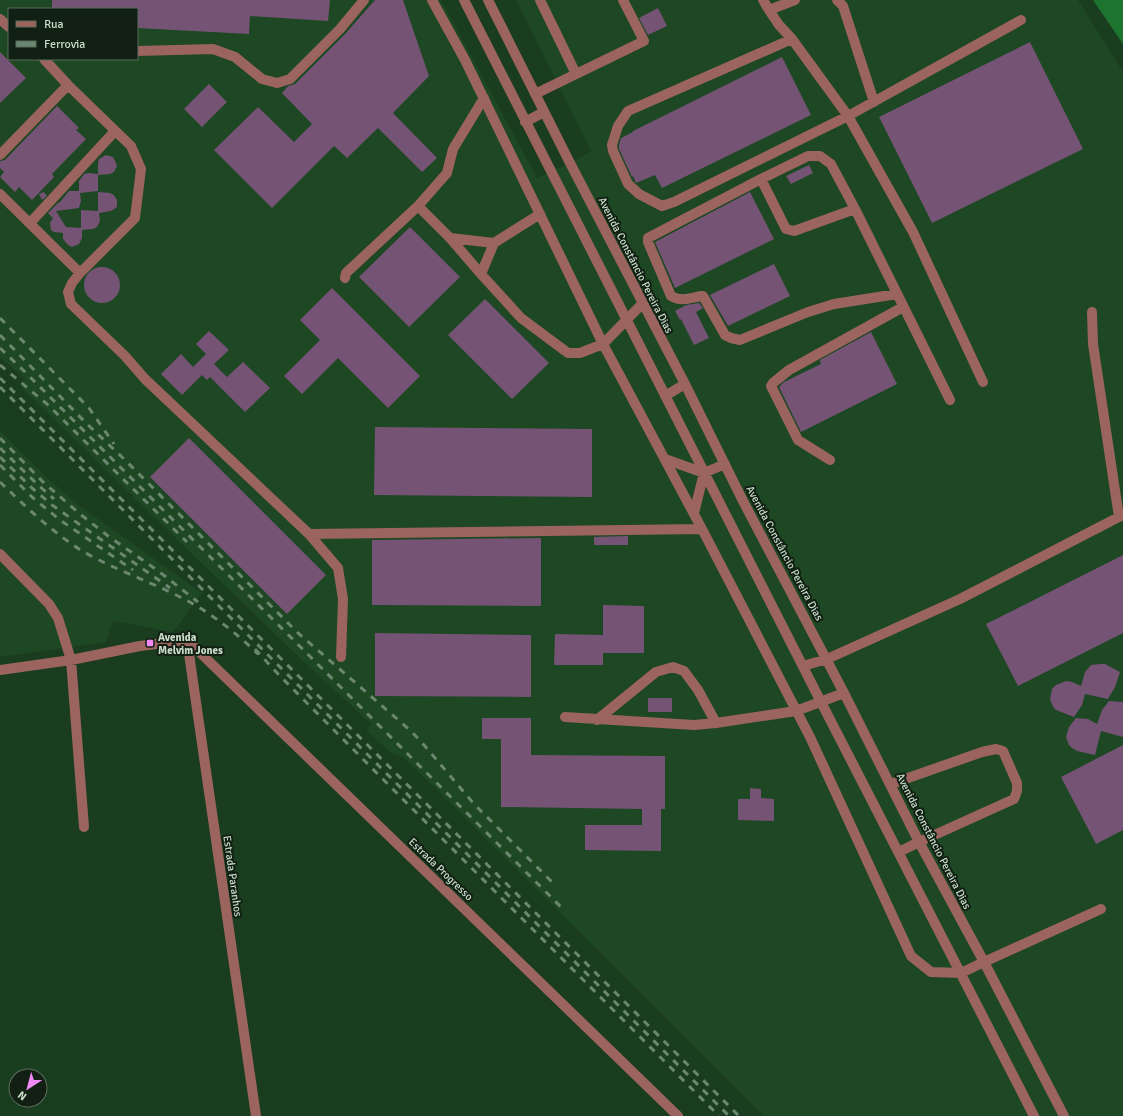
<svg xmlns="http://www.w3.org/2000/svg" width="1123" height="1116" font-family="Signika,sans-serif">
<rect width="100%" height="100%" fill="#1b3d1f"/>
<path fill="#1e4723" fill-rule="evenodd" d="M0,0H441L537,178L570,163L591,151L516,0H1078L1123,72V1116H764L429,782L403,757L391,753L367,731L371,724L304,662L190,552L20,386L25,378L0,358ZM9,9H137V59H9Z
M0,431L44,475L77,504L202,593L173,632L113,621L106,642L0,657Z"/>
<path fill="#1c742e" d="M1093,0H1123V44Z"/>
<path fill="#745374" d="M52,0H330L328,21L250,16L249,34L137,28V9H52Z
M375,0H403L429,76L393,113L437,158L422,172L378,128L347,158L334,146L272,208L214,150L258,107L294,142L312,124L282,93L288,86L295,84L345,34Z
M658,8L667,26L648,35L639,18Z
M1030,42L1083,149L932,223L879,117Z
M0,52L26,78L0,103Z
M782,57L811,115L662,188L655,175L636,183L633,176L632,177L619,149V145L621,138L633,132V131Z
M209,84L227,102L202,127L184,109Z
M57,106L79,128L76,130L86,139L52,174L54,177L32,200L19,187L15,192L0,177L4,172L0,168V161L5,160Z
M106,155L113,157L116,163L117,166L114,172L110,174L98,175V191L80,193L81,201L79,208L56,211L66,227L81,228V210L98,211V192L110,193L114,195L117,200V207L111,211L99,213L100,221L97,227L93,229L82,230V238L79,244L72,247L68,245L63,239V233L54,232L51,230L50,223L53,218L48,213L58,203L60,202L69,191H79V181L84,174L88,173L98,174V163L99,159Z
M809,165L813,173L791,184L786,176Z
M44,192L47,196L42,200L39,194Z
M750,192L774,239L675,288L655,242Z
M410,227L460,277L409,327L359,277Z
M774,264L790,296L728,326L710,295Z
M84 285a18 18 0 1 1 36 0a18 18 0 1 1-36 0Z
M332,288L420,376L388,408L338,358L302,394L284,376L320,340L300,320Z
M485,299L549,363L512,399L448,335Z
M699,303L703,308L696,312L709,338L694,345L681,319L680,320L675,311L686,305Z
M209,331L229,350L214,364L227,377L243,362L270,388L245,412L210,377L207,380L202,375L182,395L161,374L181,354L193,367L206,354L196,344Z
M871,332L897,384L801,432L779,387L784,382L821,364L820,360Z
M375,427L592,429V497L374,495Z
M189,438L326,575L287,614L150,477Z
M628,536V545H594V537Z
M541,538V606L372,605V540Z
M1123,555V633L1018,686L986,624Z
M603,605L644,606V653H603V665H554L555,634L603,635Z
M375,633L531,635V697L375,696Z
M1100,664H1105L1120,672L1115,687L1108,699L1085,694L1082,705L1074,717L1056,710L1053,707L1050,699L1052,689L1056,685L1066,681L1072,682L1081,686L1085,672L1091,665Z
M648,698H672V712H648Z
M1109,701L1123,702V737L1101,731L1095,755L1077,751L1072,748L1069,745L1066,737L1069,727L1076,718L1088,719L1097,724L1102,710Z
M482,718H531V755L665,756V809H661V851L585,850V825H642V809L501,807V739H482Z
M1123,745V830L1096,844L1061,777Z
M750,788L761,789V798L774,799V821L738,820V799H750Z"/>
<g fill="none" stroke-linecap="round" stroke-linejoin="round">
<path stroke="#9c645e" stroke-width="10" d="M432,0L465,60L603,344L702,529L810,737L911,956L931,972L961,973L984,962L1101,909
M464,0L821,702L1034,1116
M488,0L570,163L685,384L744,503L844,693L919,842L984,962L1064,1116
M540,0L576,74
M763,0L769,10
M837,0L843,6L874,102
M0,19L9,27
M792,39L779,25L769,10L795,0
M137,51L213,49L235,57L262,79L277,83L290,79L340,29L364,0
M44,59L68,85L131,146L141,169L135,218L80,273L72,283L68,292L71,304L125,356L145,379L309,534L338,568L343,599L341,657
M535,94L644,41L623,0
M525,122L544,112
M0,155L68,85
M761,179L786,229L794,231L855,209
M0,194L80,273
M540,214L494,243L481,274L521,318L568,353H580L603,344L642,304
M30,223L115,131
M450,238L494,243
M481,274L450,238L418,206L447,173L453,149L484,98
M345,278L346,273L418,206
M897,294L834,304L808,312L740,340L731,338L725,335L703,296H701C690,298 681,302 671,296L648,242V238L761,179L808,156H820L831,164L855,209L950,400
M1092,312L1093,344L1119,517
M983,382L913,232L848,116L792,39L628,111L618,126L612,145L613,151L628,184L639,194L662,206L674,202L848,116L1021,20
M665,396L685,384
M665,459L704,473L725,464
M830,460L798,440L771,386L773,383L789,370L903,307
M694,513L704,473
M309,534L702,529
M0,554L49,604L58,618L71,660L84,827
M187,640L678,1116
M187,640L256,1116
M803,666L827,659L960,599L1123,515
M0,670L71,660L140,646L187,640
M565,717L694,725L716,723L796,711L844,693
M597,720L656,672L673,667L684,671L698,690L716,723
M891,784L982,752L996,749L1003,751L1017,783V791L1014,799L919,842L899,852"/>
<path stroke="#6c876f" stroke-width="3" stroke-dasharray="7 7" stroke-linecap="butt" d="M0,318L89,408L114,444
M0,335L86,423L123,458L298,633L411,731L424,745L474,804L555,885
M0,348L25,372L563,909
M0,365L47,404L187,542
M0,378L739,1116
M0,387L729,1116
M0,438L43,482L80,514L108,536L157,570L198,602
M0,448L38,485L54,499
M0,457L32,488L52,505L170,588
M0,465L32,497L60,520L133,570
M0,482C25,506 50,530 79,549C110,568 147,580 180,597C209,611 235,632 258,654
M255,649L279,675L719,1116"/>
</g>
<rect fill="#f18af4" stroke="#112013" stroke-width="1.5" x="146" y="639" width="8" height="8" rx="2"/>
<g text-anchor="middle" stroke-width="4" stroke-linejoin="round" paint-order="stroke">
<g font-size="11" fill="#c9dcca" stroke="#112013">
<text transform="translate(636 265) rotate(63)" y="4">Avenida Constâncio Pereira Dias</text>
<text transform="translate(785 553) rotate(62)" y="4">Avenida Constâncio Pereira Dias</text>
<text transform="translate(934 841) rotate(63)" y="4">Avenida Constâncio Pereira Dias</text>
<text transform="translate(441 869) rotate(44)" y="4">Estrada Progresso</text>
<text transform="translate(233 876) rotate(82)" y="4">Estrada Paranhos</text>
</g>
<g font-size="11" font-weight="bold" fill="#c9dcca" stroke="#112013" text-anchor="start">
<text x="158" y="641">Avenida<tspan x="158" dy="13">Melvim Jones</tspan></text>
</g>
</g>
<rect x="8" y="8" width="130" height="52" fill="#112013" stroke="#5b6b5c"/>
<rect x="16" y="21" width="20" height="6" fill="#9c645e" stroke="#5b6b5c"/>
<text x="44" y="28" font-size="12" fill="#c9dcca">Rua</text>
<rect x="16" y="41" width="20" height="6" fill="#6c876f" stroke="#5b6b5c"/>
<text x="44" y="48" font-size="12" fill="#c9dcca">Ferrovia</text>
<g transform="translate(28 1088) rotate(216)"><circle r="19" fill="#112013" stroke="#5b6b5c"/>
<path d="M0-3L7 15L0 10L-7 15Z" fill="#f18af4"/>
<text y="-6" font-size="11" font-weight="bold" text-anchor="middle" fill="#c9dcca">N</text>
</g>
</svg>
